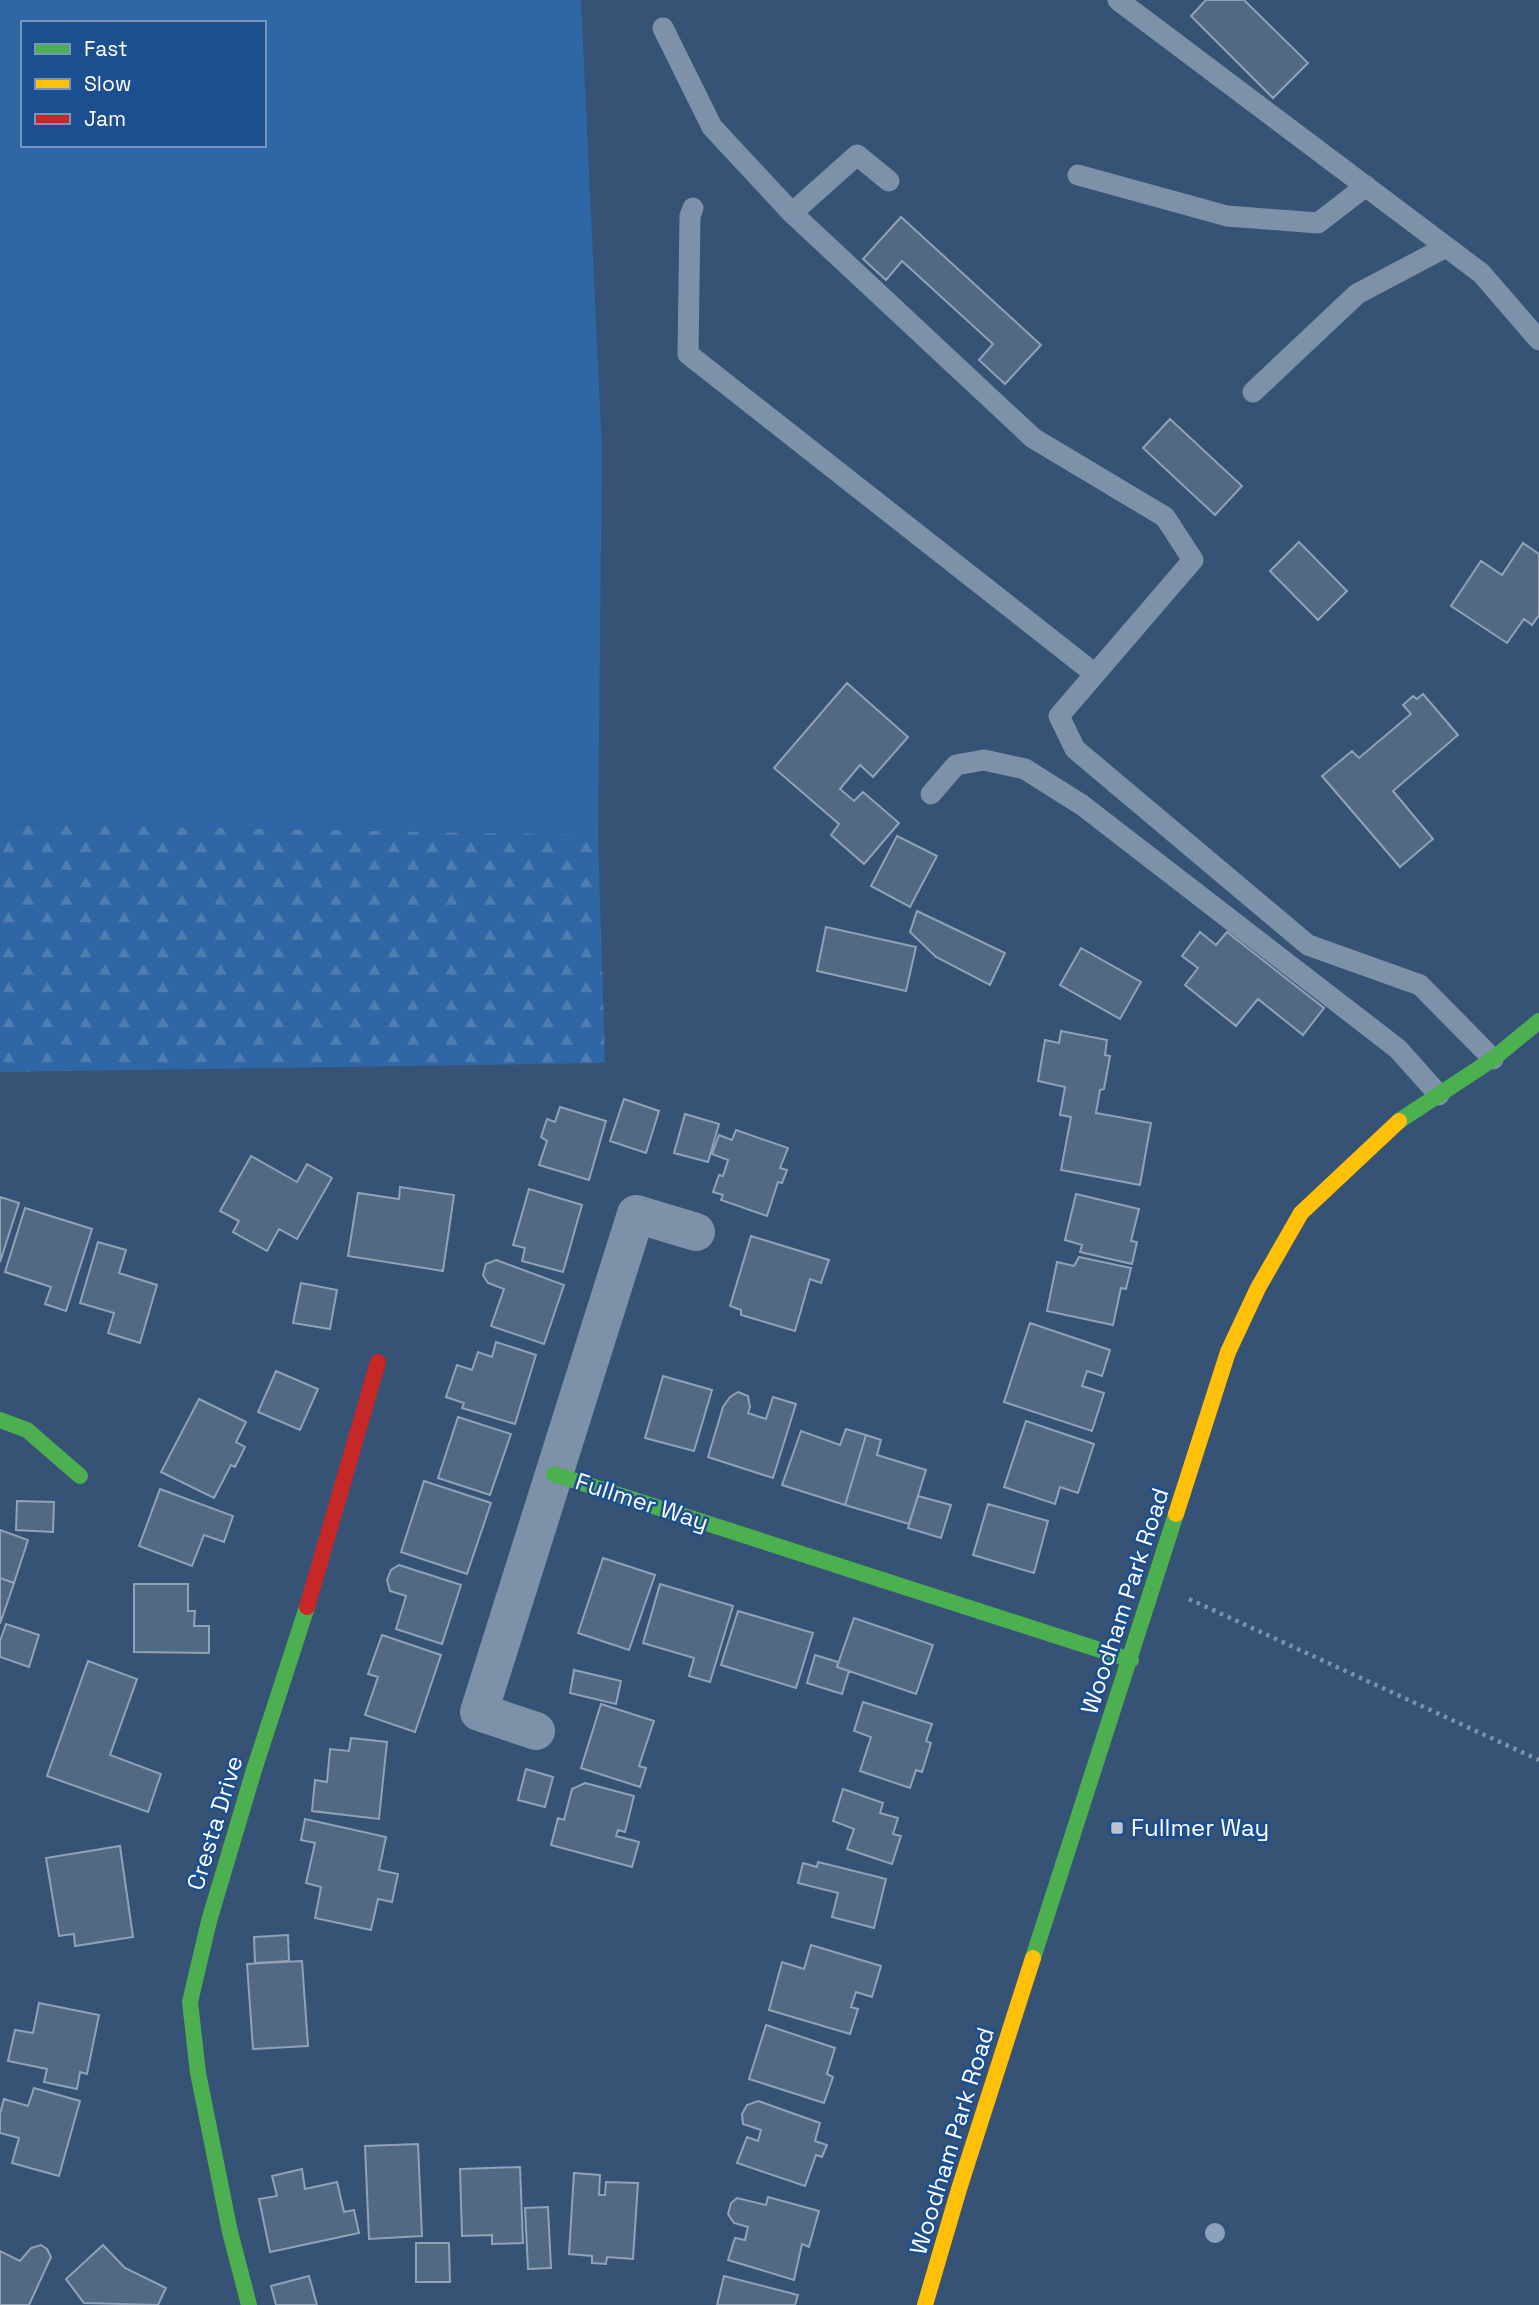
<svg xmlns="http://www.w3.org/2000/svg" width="1539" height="2305" font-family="'Space Grotesk',sans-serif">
<defs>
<pattern id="forest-firs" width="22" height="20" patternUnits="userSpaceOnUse" patternTransform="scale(1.75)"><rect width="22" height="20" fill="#2f66a5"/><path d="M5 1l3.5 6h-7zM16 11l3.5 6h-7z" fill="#4e7db2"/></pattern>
</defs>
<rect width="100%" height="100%" fill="#365274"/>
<path fill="#2f66a5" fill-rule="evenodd" d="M0,0H581L602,450L598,835L0,824ZM23,23H264V145H23Z"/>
<path fill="url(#forest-firs)" d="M0,824L598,835L605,1063L0,1072Z"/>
<path fill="#526984" stroke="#92a2b6" stroke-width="2" d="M1206,0H1244L1308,63L1273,98L1191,16Z
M901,217L1041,345L1005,384L979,360L993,344L902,261L886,280L863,259Z
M1170,419L1242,486L1215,515L1143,448Z
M1299,542L1347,591L1318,620L1270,571Z
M1523,543L1539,554V615L1532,625L1524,619L1507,643L1451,606L1481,561L1502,575Z
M847,683L908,737L873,777L860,765L840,789L854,801L863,792L899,823L864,864L831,835L839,824L774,768Z
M1423,694L1458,735L1393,791L1433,839L1400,867L1322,776L1352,751L1359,758L1411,714L1403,705L1413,696L1417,699Z
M897,836L937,856L910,907L871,886Z
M917,911L1005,953L990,985L936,957L910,932Z
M826,927L916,947L906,991L817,971Z
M1200,932L1216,945L1227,932L1324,1008L1303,1035L1258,999L1236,1026L1185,985L1198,968L1182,956Z
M1081,948L1141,982L1120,1019L1060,985Z
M1061,1031L1107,1040L1105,1055L1110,1056L1104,1089L1100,1090L1096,1113L1151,1123L1140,1185L1061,1170L1071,1117L1060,1115L1065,1087L1038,1081L1045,1040L1059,1043Z
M624,1099L659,1111L646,1153L610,1141Z
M560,1107L606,1121L589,1180L539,1165L547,1141L541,1137L547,1119L555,1122Z
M685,1114L719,1124L708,1162L674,1153Z
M736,1130L788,1148L780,1168L787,1170L782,1183L778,1182L767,1216L721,1200L723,1195L713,1192L719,1175L723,1176L728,1160L712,1154L719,1135L732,1140Z
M251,1156L297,1182L307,1164L332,1178L297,1239L279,1229L267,1251L233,1232L239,1221L220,1211Z
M400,1187L454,1195L443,1271L348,1256L358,1193L399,1199Z
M529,1189L582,1205L563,1272L522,1261L525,1248L513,1245Z
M1076,1194L1139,1209L1131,1241L1137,1242L1132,1264L1080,1252L1082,1245L1065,1240Z
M0,1197L19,1203L0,1262Z
M25,1208L92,1229L66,1311L45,1304L51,1287L5,1272Z
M751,1236L829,1260L821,1283L810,1279L795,1331L741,1315V1310L730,1306Z
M98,1242L126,1250L119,1273L157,1285L140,1343L108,1333L114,1313L80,1303Z
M1079,1257L1131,1268L1126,1289L1121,1288L1113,1325L1047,1311L1057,1262L1074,1266Z
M496,1260L564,1285L544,1344L491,1326L504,1289L488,1283L483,1275L486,1264Z
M301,1283L337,1290L330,1329L293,1323Z
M1030,1323L1110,1350L1102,1376L1087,1371L1082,1386L1104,1393L1092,1431L1004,1402Z
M496,1342L536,1355L515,1424L462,1408L464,1403L446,1397L457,1365L472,1370L478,1352L492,1357Z
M276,1371L318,1389L300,1430L258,1412Z
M663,1376L712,1390L694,1451L645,1438Z
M738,1392L748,1396L750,1407L748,1413L766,1419L773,1397L796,1404L773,1478L708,1457L723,1407L730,1397Z
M199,1399L246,1422L236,1442L245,1447L235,1467L231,1465L214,1498L161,1472Z
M458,1417L511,1434L490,1495L438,1478Z
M1026,1421L1094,1444L1078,1493L1060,1487L1055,1504L1004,1487Z
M846,1429L866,1435L845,1505L782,1485L801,1431L840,1445Z
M866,1435L881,1440L877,1455L926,1470L909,1524L845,1505Z
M424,1481L491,1503L467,1574L401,1552Z
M160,1489L233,1516L224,1542L204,1535L192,1566L139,1546Z
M918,1496L951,1505L941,1538L908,1528Z
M17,1501L54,1502L53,1532L16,1530Z
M988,1504L1048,1521L1034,1573L973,1555Z
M0,1530L28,1540L14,1583L0,1578Z
M603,1558L655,1575L629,1650L578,1633Z
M399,1565L461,1585L442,1644L396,1629L406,1596L390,1591L387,1580L391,1570Z
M0,1578L14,1583L0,1624Z
M134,1584H188V1611H195L194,1626H209V1653L134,1652Z
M660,1584L733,1606L710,1682L689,1676L694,1658L643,1643Z
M738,1611L813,1633L796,1688L721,1665Z
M854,1618L933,1645L916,1694L837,1667Z
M6,1624L39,1635L29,1667L0,1657V1641Z
M382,1635L441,1655L415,1732L365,1715L378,1677L368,1674Z
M815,1655L838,1662L837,1667L849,1671L842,1694L807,1683Z
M88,1661L137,1679L110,1755L161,1774L148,1812L47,1776Z
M574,1670L621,1681L616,1704L570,1693Z
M863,1702L932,1724L926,1741L931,1743L922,1772L916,1770L910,1788L860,1771L871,1737L854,1731Z
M601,1704L654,1721L639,1766L646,1768L640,1787L581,1768Z
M351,1738L387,1742L379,1819L312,1811L315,1780L327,1782L330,1749L349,1751Z
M526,1769L553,1777L545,1807L518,1800Z
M585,1783L634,1796L625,1832L618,1830L616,1836L639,1842L632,1867L551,1845L558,1818L564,1820L572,1789Z
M843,1789L883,1803L880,1813L898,1818L893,1834L901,1836L892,1864L847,1849L854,1829L833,1821Z
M305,1819L386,1837L379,1870L398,1874L392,1902L378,1899L371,1930L315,1918L321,1887L306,1883L315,1843L301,1840Z
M120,1846L133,1937L75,1946L74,1934L59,1936L46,1858Z
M818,1862L886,1879L874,1928L832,1917L838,1893L798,1883L803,1863L817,1867Z
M288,1935L289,1961L255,1963L254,1937Z
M811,1945L881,1966L872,1997L856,1992L851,2007L858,2009L850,2034L769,2010L782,1962L804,1969Z
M302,1961L308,2046L253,2049L247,1964Z
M39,2003L99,2015L87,2074L80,2072L77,2089L44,2082L47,2069L8,2061L15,2030L33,2033Z
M766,2025L835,2048L827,2074L833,2077L824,2103L749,2079Z
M34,2088L80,2101L59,2176L12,2163L19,2138L0,2133V2114L4,2099L28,2106Z
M758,2101L820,2123L815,2141L827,2145L822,2157L816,2155L805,2186L737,2163L747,2137L758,2141L761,2130L743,2124L742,2114L747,2105Z
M418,2144L422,2236L369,2239L365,2146Z
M520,2167L523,2243L492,2244V2235L462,2236L460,2169Z
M302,2169L305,2189L337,2182L344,2212L354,2210L359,2233L270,2252L259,2199L277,2196L272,2176Z
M574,2173L600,2175L599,2195H605L606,2182L638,2183L633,2259L607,2257L606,2264L592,2263V2256L569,2254Z
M768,2197L819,2211L809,2247L802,2244L794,2280L728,2260L735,2238L745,2240L748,2227L734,2223L728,2214L731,2203L737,2198L766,2205Z
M548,2207L551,2268L528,2269L525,2208Z
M416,2243H449L450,2282H416Z
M41,2245L47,2249L51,2257L29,2305H0V2251L20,2261L31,2248Z
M103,2245L125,2268L166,2288L158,2305L84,2303L66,2279Z
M309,2276L317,2305H276L271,2286Z
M724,2276L798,2295L795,2305H717Z"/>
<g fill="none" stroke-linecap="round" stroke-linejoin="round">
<path stroke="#7d92a8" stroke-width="4.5" stroke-dasharray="3.5 5" stroke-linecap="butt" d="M1189,1599L1539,1760"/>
<path stroke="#7d92a8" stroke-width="21" d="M1118,0L1481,273L1539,340
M663,28L712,127L792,213L1033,438L1165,517L1193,560L1059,716L1075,749L1308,945L1420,985L1493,1059
M1078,175L1227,216L1318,223L1366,186
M693,208L690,216L688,354L1095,674
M792,213L857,155L889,181
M1253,392L1357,294L1446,247
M931,794L956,765L984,760L1025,769L1082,805L1398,1049L1439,1095"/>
<path stroke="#7d92a8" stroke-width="38" d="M536,1731L479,1712L636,1214L696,1232"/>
<path stroke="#4caf50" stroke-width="16" d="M1399,1121L1493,1059L1539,1021
M0,1420L27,1430L80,1476
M554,1474L1131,1660
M1033,1958L1176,1514
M249,2305L230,2232L198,2073L190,2002L209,1921L254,1770L307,1607"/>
<path stroke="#ffc107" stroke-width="16" d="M1176,1514L1228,1352L1258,1288L1301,1213L1399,1121
M925,2305L959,2189L1033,1958"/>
<path stroke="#c62828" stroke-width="16" d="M307,1607L378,1362"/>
</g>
<circle fill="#8aa2be" cx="1215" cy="2233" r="10"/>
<rect fill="#b9c2ce" stroke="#1b4f8f" stroke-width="2.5" x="1110" y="1821" width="14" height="14" rx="3.5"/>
<g text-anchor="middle" stroke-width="5" stroke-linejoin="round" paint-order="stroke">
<g font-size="24" fill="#fff" stroke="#1b4f8f">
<text transform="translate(642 1502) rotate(18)" y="8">Fullmer Way</text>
<text transform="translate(1125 1601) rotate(-72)" y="8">Woodham Park Road</text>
<text transform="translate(215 1823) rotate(-73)" y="8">Cresta Drive</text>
<text transform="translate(952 2141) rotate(-73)" y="8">Woodham Park Road</text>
</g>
<g font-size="24" fill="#fff" stroke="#1b4f8f" text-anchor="start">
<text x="1131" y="1836">Fullmer Way</text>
</g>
</g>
<rect x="21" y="21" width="245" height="126" fill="#1b4f8f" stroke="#7695bc" stroke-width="2"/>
<rect x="35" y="44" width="35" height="10" fill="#4caf50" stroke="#7695bc" stroke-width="2"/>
<text x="84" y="56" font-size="21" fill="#ffffff">Fast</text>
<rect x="35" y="79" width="35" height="10" fill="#ffc107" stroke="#7695bc" stroke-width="2"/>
<text x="84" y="91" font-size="21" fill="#ffffff">Slow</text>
<rect x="35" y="114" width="35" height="10" fill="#c62828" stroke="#7695bc" stroke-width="2"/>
<text x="84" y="126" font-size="21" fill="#ffffff">Jam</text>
</svg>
